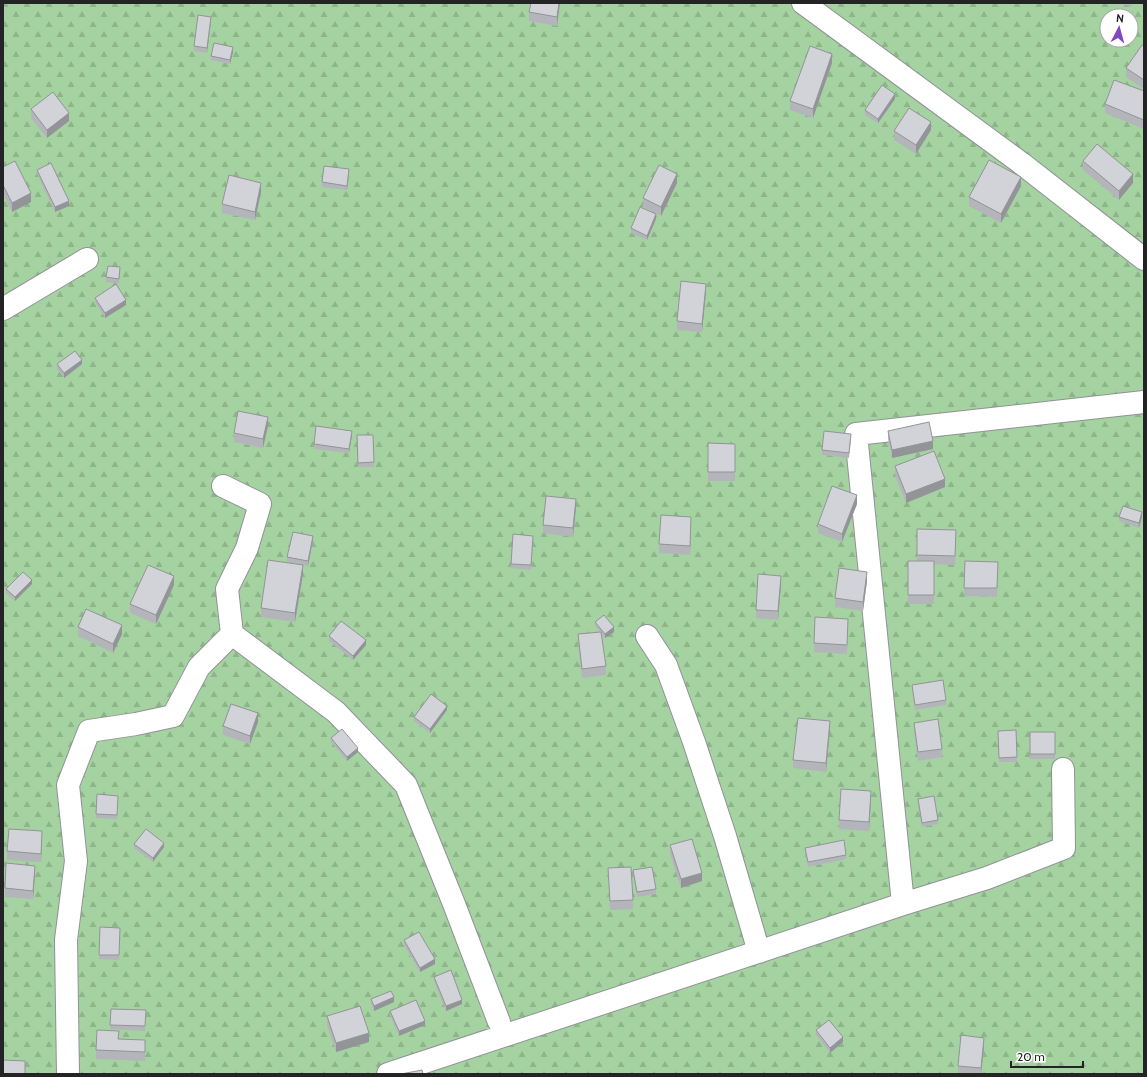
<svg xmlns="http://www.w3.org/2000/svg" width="1147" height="1077" font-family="Cabin,sans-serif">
<defs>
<pattern id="forest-firs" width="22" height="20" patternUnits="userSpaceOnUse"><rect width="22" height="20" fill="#a5d2a1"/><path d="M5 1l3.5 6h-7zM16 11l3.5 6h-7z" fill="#8eb48a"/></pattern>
</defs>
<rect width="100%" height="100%" fill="#f0f2f7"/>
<path fill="url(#forest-firs)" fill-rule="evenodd" d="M3,3H1144V1074H3ZM1107,16H1131V40H1107Z"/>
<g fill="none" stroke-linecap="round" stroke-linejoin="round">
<g stroke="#909296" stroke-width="24">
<path id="minor" d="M803,3L1021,163L1144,259
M3,309L87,259
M223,486L260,504L247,548L227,589L232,634L336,712L406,785L454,904L499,1022
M647,636L666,665L694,742L725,836L759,952
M903,904L987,878L1064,848L1063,769
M68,1074L66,940L76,861L68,785L89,731L136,724L173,716L199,667L232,634
M388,1074L903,904L856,434L1144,402"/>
</g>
<use href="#minor" stroke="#fff" stroke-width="22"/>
</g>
<path fill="#b4b5ba" d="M560,3L557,26L529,21V12Z
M1119,3H1132L1131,7Z
M211,21L207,53L194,51V46Z
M1144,46V89L1126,77V68Z
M233,52L230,64L211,60V56Z
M832,63L813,118L790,110V101Z
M1144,91V129L1105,113V104Z
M895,99L878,123L865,115V110Z
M31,109L69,121L47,138L31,118Z
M931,130L916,154L894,140V131Z
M1083,161L1133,183L1119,200L1083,170Z
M3,167L31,202L12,212L3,194Z
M37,170L69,206L55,212L37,174Z
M349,174L347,190L322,187V182Z
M677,183L661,216L643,207V198Z
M1021,186L1001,223L969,206V197Z
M261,192L255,220L222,213V204Z
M656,219L647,240L631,233V228Z
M120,272L119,283L106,282V277Z
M706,292L702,332L677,330V321Z
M95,298L126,305L105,318L95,302Z
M57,364H82L64,378L57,369Z
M268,426L263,448L234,442V433Z
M888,431L933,449L892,458L888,439Z
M352,435L349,453L314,449V444Z
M357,435H373L374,467H358Z
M851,439L849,458L822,455V450Z
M708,443L735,444V481H708Z
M895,466L945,487L906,503L895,475Z
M857,504L842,542L818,533V524Z
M576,508L573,537L543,533V525Z
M1119,517H1142L1139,528L1119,521Z
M691,526L690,555L659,553V544Z
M917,529L956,530L955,565L934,564V604H908V561H917Z
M313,540L308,566L287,562V557Z
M533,541L531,570L511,568V564Z
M998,562L997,597L964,596V588Z
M303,574L295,622L261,617V608Z
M867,581L863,611L835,607V598Z
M32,584L15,601L6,593V589Z
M174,585L156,624L130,613V604Z
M781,585L778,620L756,618V610Z
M595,622L614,632L605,638L602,634L606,666V675L582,678L578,643V634L600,632L595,626Z
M78,627L122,634L113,653L78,636Z
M848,628L847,654L814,652V643Z
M329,636L366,645L353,660L329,641Z
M912,685L946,700V705L915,710L912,689Z
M447,710L430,733L414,721V717Z
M258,722L250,744L223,735V726Z
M914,723L942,749V757L918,761L914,732Z
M830,730L826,772L793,768V760Z
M1016,730L1017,762H999L998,731Z
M1030,732H1055V759H1030Z
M331,738L358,752L347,761L331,742Z
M918,799L938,820V824L922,827L918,804Z
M118,800L117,819L96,818V814Z
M871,800L869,831L839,829V820Z
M42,840L41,862L7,860V851Z
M134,844L164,847L153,862L134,848Z
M670,845L702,881L681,888L670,854Z
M805,848L846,855V859L808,867L805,852Z
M608,868L633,900V909L610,910Z
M633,870L656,889V894L637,897L633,875Z
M35,875L33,899L5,897V888Z
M100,927L120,928L119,960L99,959Z
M404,940L435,964L420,972L404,945Z
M434,977L462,1004L446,1011L434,981Z
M371,999L394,1002L374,1011L371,1004Z
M111,1009L146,1010L145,1031L110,1029Z
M390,1011L425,1025L399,1036L390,1015Z
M327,1016L369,1042L336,1052L327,1025Z
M816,1030L843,1042L830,1053L816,1035Z
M119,1039L145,1049V1061L96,1059V1050Z
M984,1047L981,1074H958V1066Z"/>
<path fill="#929497" d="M559,3H560L557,26V17Z
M211,17V21L207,53V48Z
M233,47V52L230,64V60Z
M832,54V63L813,118V109Z
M895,94V99L878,123V119Z
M69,113V121L47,138V130Z
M931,122V130L916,154V145Z
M349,169V174L347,190V186Z
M677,174V183L661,216V207Z
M1133,174V183L1119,200V191Z
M1021,177V186L1001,223V214Z
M261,183V192L255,220V212Z
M31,193V202L12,212V203Z
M69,201V206L55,212V207Z
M656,214V219L647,240V236Z
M706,284V292L702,332V324Z
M126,300V305L105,318V313Z
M82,360V364L64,378V373Z
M268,417V426L263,448V439Z
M352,431V435L349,453V449Z
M933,441V449L892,458V450Z
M945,479V487L906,503V494Z
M857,495V504L842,542V534Z
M576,499V508L573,537V528Z
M1142,512V517L1139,528V523Z
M691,517V526L690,555V546Z
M313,536V540L308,566V561Z
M303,565V574L295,622V613Z
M867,572V581L863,611V602Z
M174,576V585L156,624V615Z
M781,576V585L778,620V611Z
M32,580V584L15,601V597Z
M122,625V634L113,653V644Z
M614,627V632L605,638V634Z
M366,640V645L353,660V656Z
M447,706V710L430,733V729Z
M258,713V722L250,744V736Z
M830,721V730L826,772V763Z
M358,748V752L347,761V757Z
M871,791V800L869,831V822Z
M42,831V840L41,862V854Z
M164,843V847L153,862V858Z
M35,866V875L33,899V891Z
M702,873V881L681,888V879Z
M435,959V964L420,972V968Z
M394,997V1002L374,1011V1006Z
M462,1000V1004L446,1011V1006Z
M425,1021V1025L399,1036V1031Z
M369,1033V1042L336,1052V1043Z
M843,1037V1042L830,1053V1048Z
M984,1038V1047L981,1074V1068Z"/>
<path fill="#d1d3d8" stroke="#929497" d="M531,3H559L557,17L529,12Z
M198,15L211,17L207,48L194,46Z
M214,43L233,47L230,60L211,56Z
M1142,45L1144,46V80L1126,68Z
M810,46L832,54L813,109L790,101Z
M1114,80L1144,91V120L1105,104Z
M882,85L895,94L878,119L865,110Z
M53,92L69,113L47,130L31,109Z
M909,108L931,122L916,145L894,131Z
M1097,144L1133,174L1119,191L1083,161Z
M989,160L1021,177L1001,214L969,197Z
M15,161L31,193L12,203L3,185V167Z
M51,163L69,201L55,207L37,170Z
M659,165L677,174L661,207L643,198Z
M324,166L349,169L347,186L322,182Z
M229,175L261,183L255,212L222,204Z
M640,207L656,214L647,236L631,228Z
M108,266L120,267L119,279L106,277Z
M681,281L706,284L702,324L677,321Z
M116,284L126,300L105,313L95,298Z
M75,351L82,360L64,373L57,364Z
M238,411L268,417L263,439L234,433Z
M929,422L933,441L892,450L888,431Z
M316,426L352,431L349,449L314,444Z
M824,431L851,434L849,453L822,450Z
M357,435H373L374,462L358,463Z
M708,443L735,444V472H708Z
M934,451L945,479L906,494L895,466Z
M832,486L857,495L842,534L818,524Z
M546,496L576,499L573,528L543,525Z
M1123,506L1142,512L1139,523L1119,517Z
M661,515L691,517L690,546L659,544Z
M917,529L956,530L955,556L917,555Z
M293,532L313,536L308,561L287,557Z
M513,534L533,536L531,565L511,564Z
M268,560L303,565L295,613L261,608Z
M908,561H934V595H908Z
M965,561L998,562L997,588H964Z
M148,565L174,576L156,615L130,604Z
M839,568L867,572L863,602L835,598Z
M23,572L32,580L15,597L6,589Z
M758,574L781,576L778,611L756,610Z
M86,609L122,625L113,644L78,627Z
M604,615L614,627L605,634L595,622Z
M815,617L848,619L847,645L814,643Z
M341,621L366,640L353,656L329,636Z
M601,632L606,666L582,669L578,634Z
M943,680L946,700L915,705L912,685Z
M431,694L447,706L430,729L414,717Z
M231,704L258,713L250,736L223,726Z
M798,718L830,721L826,763L793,760Z
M938,719L942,749L918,752L914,723Z
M342,729L358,748L347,757L331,738Z
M1016,730L1017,757L999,758L998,731Z
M1030,732H1055V754H1030Z
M841,789L871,791L869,822L839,820Z
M97,794L118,796L117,815L96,814Z
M934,796L938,820L922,823L918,799Z
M9,829L42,831L41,854L7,851Z
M146,829L164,843L153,858L134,844Z
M692,839L702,873L681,879L670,845Z
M844,840L846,855L808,862L805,848Z
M6,863L35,866L33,891L5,888Z
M631,867L633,900L610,901L608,868Z
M652,867L656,889L637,892L633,870Z
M100,927L120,928L119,955H99Z
M419,932L435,959L420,968L404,940Z
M451,970L462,1000L446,1006L434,977Z
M391,991L394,997L374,1006L371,999Z
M416,1000L425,1021L399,1031L390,1011Z
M360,1006L369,1033L336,1043L327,1016Z
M111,1009L146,1010L145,1026L110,1025Z
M829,1020L843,1037L830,1048L816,1030Z
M97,1030L119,1031L118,1039L145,1040V1052L96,1050Z
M961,1035L984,1038L981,1068L958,1066Z
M3,1060L25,1061V1074H3Z
M422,1070L423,1074H401Z"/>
<rect width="1147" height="1077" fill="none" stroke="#242426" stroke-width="8"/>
<g transform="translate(1119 28) rotate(6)"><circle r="19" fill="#ffffff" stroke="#a7a7a8"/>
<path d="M0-3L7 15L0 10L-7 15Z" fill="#8148bf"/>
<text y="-6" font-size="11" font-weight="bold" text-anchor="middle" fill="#242426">N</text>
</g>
<path d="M1011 1061v6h72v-6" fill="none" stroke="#242426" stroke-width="2"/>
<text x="1017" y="1061" font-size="12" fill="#242426" stroke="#ffffff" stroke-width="3" paint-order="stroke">20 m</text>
</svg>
